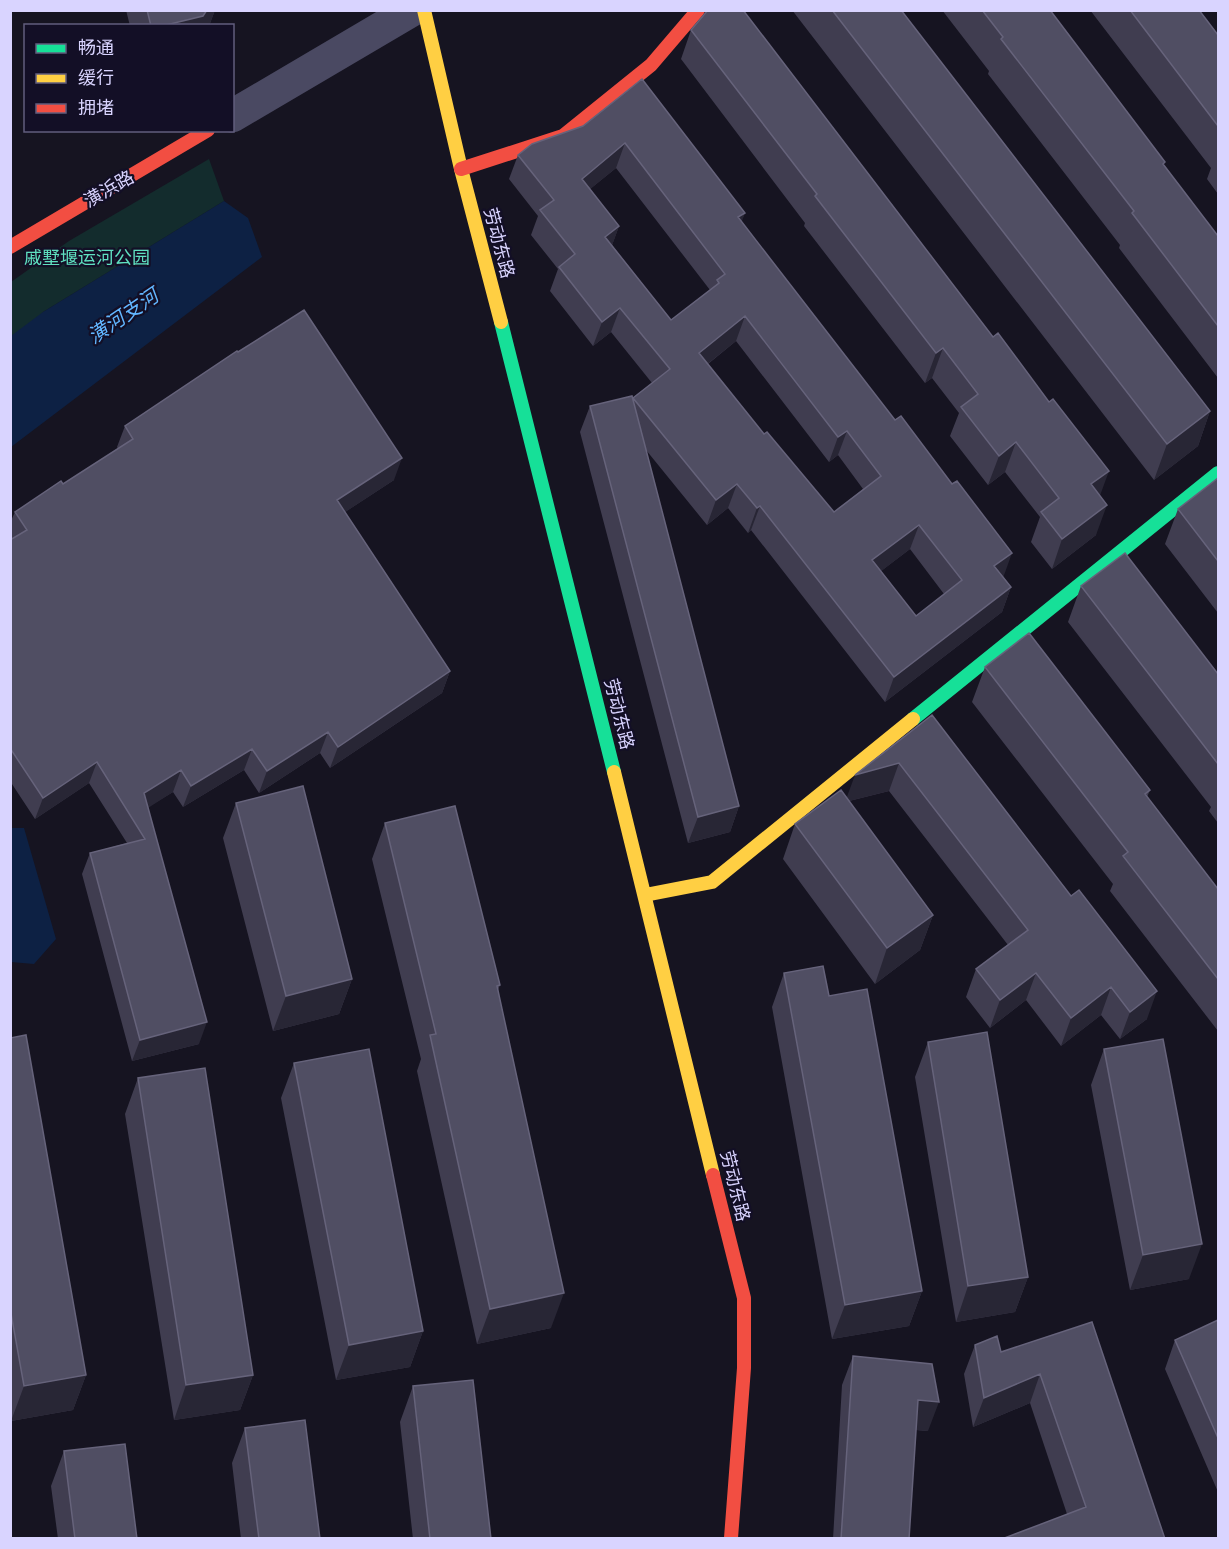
<svg xmlns="http://www.w3.org/2000/svg" width="1229" height="1549" font-family="Barlow,'Noto Sans SC',sans-serif">
<rect width="100%" height="100%" fill="#161421"/>
<path fill="#132c2d" d="M209,159L224,201L43,312L11,363V282L69,241Z"/>
<path fill="#0d2144" d="M224,201L248,218L262,257L11,447V336L43,312Z
M11,828H24L56,939L34,964L11,962Z"/>
<g fill="none" stroke-linecap="round" stroke-linejoin="round">
<path stroke="#4a4962" stroke-width="33" d="M232,116L412,10"/>
<path stroke="#16e098" stroke-width="14" d="M501,322L614,772
M913,719L1218,473"/>
<path stroke="#ffcf43" stroke-width="14" d="M424,10L461,169L501,322
M614,772L713,1175
M645,895L712,882L913,719"/>
<path stroke="#f24e42" stroke-width="14" d="M461,169L563,136L651,65L698,10
M10,247L208,130
M713,1175L744,1298V1368L731,1538"/>
</g>
<path fill="#403d50" fill-rule="evenodd" d="M126,10H215L209,26H130Z
M792,10H901L1210,411L1198,446L1154,480Z
M942,10H1050L1164,165L1218,236V378L1119,248L1120,245L988,74L989,71Z
M1090,10H1199L1218,35V194L1207,179L1211,168Z
M691,30L1100,496L1096,535L1052,569L1031,542L1040,517L1005,472L988,485L950,436L959,413L932,378L925,383L804,226L805,223L681,59Z
M642,79L745,213L741,221L1011,587L1002,612L885,702L751,530L748,533L728,508L707,525L646,450L739,806L730,832L688,843L580,432L590,406L632,398L652,383L611,332L593,346L550,291L558,269L531,235L538,216L509,179L518,155L583,126ZM616,168L710,290L671,320L612,245L619,226L590,189ZM736,341L829,462L838,455L863,489L834,512L764,434L708,364ZM910,549L944,594L916,616L881,571Z
M238,352L394,480L345,512L450,671L442,693L330,768L320,753L259,793L244,770L183,807L173,792L148,807L199,1044L132,1061L82,874L90,853L127,843L89,783L35,819L10,781V540H11L10,523L15,512L63,484L118,449L117,447L125,426Z
M1218,478V613L1165,544L1178,509Z
M1081,586L1218,674V823L1209,811L1211,807L1068,622Z
M985,667L1150,790L1147,797L1218,889V1031L1110,891L1113,884L972,702Z
M932,715L1147,1019L1120,1039L1101,1015L1061,1046L1026,1000L990,1028L966,997L976,969L1008,945L889,791L849,801L933,915L920,950L875,984L783,859L795,824L847,798Z
M236,803L352,979L339,1014L273,1031L223,838Z
M385,823L500,985L498,990L551,1328L477,1344L417,1071L421,1059L372,859Z
M784,973L829,996L922,1291L909,1326L832,1339L772,1007Z
M10,1038L86,1375L73,1410L11,1421L10,1416Z
M928,1042L1028,1277L1015,1312L956,1322L915,1077Z
M1104,1049L1189,1279L1130,1290L1091,1085Z
M294,1063L423,1331L410,1367L336,1380L281,1098Z
M138,1078L253,1375L240,1410L174,1420L125,1114Z
M1218,1320V1492L1165,1369L1175,1340Z
M1092,1322L1165,1539L1067,1514L1030,1403L973,1427L964,1374L975,1345L1001,1352Z
M853,1356L928,1431L916,1430L909,1539H833L842,1385Z
M413,1386L491,1539H413L400,1422Z
M245,1428L320,1539H241L232,1463Z
M64,1451L137,1539H58L51,1486Z"/>
<path fill="#282635" d="M207,10H215L209,26H162Z
M625,143L616,168L573,203L582,179Z
M745,213L736,237L738,217Z
M619,226L610,251L605,237Z
M620,308L611,332L593,346L602,322Z
M745,316L736,341L690,378L699,353Z
M943,348L932,378L925,383L936,353Z
M1210,411L1198,446L1154,480L1167,444Z
M847,431L838,455L829,462L838,437Z
M1016,442L1005,472L988,485L999,456Z
M402,458L394,480L330,522L337,500Z
M1109,471L1098,501L1091,484Z
M737,484L728,508L707,525L716,500Z
M1107,505L1096,535L1052,569L1062,539Z
M760,506L751,530L748,533L757,508Z
M919,525L910,549L863,585L872,560Z
M1012,553L1003,578L994,566Z
M1011,587L1002,612L885,702L894,677Z
M450,671L442,693L330,768L338,747Z
M328,732L320,753L259,793L267,771Z
M252,749L244,770L183,807L191,786Z
M97,762L89,783L35,819L43,798Z
M899,763L889,791L845,802L855,775Z
M181,770L173,792L137,815L144,793Z
M739,806L730,832L688,843L698,817Z
M933,915L920,950L875,984L887,948Z
M1036,973L1026,1000L990,1028L1000,1000Z
M352,979L339,1014L273,1031L286,996Z
M1111,987L1101,1015L1061,1046L1071,1018Z
M1157,991L1147,1019L1120,1039L1130,1012Z
M207,1022L199,1044L132,1061L140,1040Z
M1202,1244L1189,1279L1130,1290L1143,1255Z
M1028,1277L1015,1312L956,1322L968,1286Z
M922,1291L909,1326L832,1339L845,1305Z
M564,1293L551,1328L477,1344L490,1309Z
M423,1331L410,1367L336,1380L349,1345Z
M1040,1374L1030,1403L973,1427L984,1398Z
M86,1375L73,1410L11,1421L24,1386Z
M253,1375L240,1410L174,1420L186,1385Z
M918,1400L939,1402L928,1431L907,1429Z"/>
<path fill="#504e63" stroke="#66637b" stroke-width="1.5" fill-rule="evenodd" d="M147,10H207L203,16L162,26H151Z
M708,10H743L993,337L998,333L1049,402L1053,399L1109,471L1091,484L1107,505L1062,539L1041,512L1059,498L1016,442L999,456L961,407L978,394L943,348L936,353L815,196L817,194L691,30Z
M832,10H901L1210,411L1167,444Z
M982,10H1050L1165,162L1163,164L1218,236V326L1132,213L1134,211L1001,39L1003,37Z
M1130,10H1199L1218,35V126Z
M642,79L745,213L738,217L895,420L901,416L952,484L957,481L1012,553L994,566L1011,587L894,677L760,506L757,508L737,484L716,500L633,398L670,369L620,308L602,322L559,267L575,254L540,210L554,200L518,155L532,144L583,126ZM625,143L725,274L717,280L719,283L671,320L605,237L619,226L582,179ZM745,316L838,437L847,431L881,476L834,512L767,432L764,434L699,353ZM919,525L962,580L916,616L872,560Z
M304,310L402,458L337,500L450,671L338,747L328,732L267,771L252,749L191,786L181,770L144,793L207,1022L140,1040L90,853L145,839L97,762L43,798L10,748V540L27,530L15,512L61,481L63,484L133,439L125,426L237,351L238,352Z
M632,396L739,806L698,817L590,406Z
M1218,478V561L1178,509Z
M1125,553L1218,674V764L1081,586Z
M1029,633L1150,790L1145,794L1218,889V979L1123,856L1128,852L985,667Z
M932,715L1071,896L1079,890L1157,991L1130,1012L1111,987L1071,1018L1036,973L1000,1000L976,969L1028,930L899,763L855,775Z
M303,786L352,979L286,996L236,803Z
M841,790L933,915L887,948L795,824Z
M455,806L500,985L497,986L564,1293L490,1309L430,1035L436,1034L385,823Z
M823,966L829,996L867,989L922,1291L845,1305L784,973Z
M987,1032L1028,1277L968,1286L928,1042Z
M26,1035L86,1375L24,1386L10,1308V1038Z
M1163,1039L1202,1244L1143,1255L1104,1049Z
M369,1049L423,1331L349,1345L294,1063Z
M205,1068L253,1375L186,1385L138,1078Z
M1218,1320V1438L1175,1340Z
M1092,1322L1165,1539H1002L1086,1507L1040,1374L984,1398L975,1345L997,1336L1001,1352Z
M853,1356L932,1364L939,1402L918,1400L909,1539H841Z
M473,1380L491,1539H430L413,1386Z
M305,1420L320,1539H259L245,1428Z
M125,1444L137,1539H75L64,1451Z"/>
<g text-anchor="middle" stroke-width="4.5" stroke-linejoin="round" paint-order="stroke">
<g font-size="18" fill="#d9d4ff" stroke="#130f26">
<text transform="translate(109 189) rotate(-30)" y="6">潢浜路</text>
<text transform="translate(499 243) rotate(75)" y="6">劳动东路</text>
<text transform="translate(619 714) rotate(76)" y="6">劳动东路</text>
<text transform="translate(735 1186) rotate(76)" y="6">劳动东路</text>
</g>
<g font-size="18" fill="#5fe0c0" stroke="#130f26">
<text x="87" y="264">戚墅堰运河公园</text>
</g>
<g font-size="20" font-style="italic" fill="#62b6ff" stroke="#130f26">
<text transform="translate(123 316) rotate(-34)" y="7">潢河支河</text>
</g>
</g>
<rect width="1229" height="1549" fill="none" stroke="#d9d4ff" stroke-width="24"/>
<rect x="24" y="24" width="210" height="108" fill="#130f26" stroke="#625e7d" stroke-width="1.5"/>
<rect x="36" y="44" width="30" height="9" fill="#16e098" stroke="#625e7d" stroke-width="1.5"/>
<text x="78" y="54" font-size="18" fill="#d9d4ff">畅通</text>
<rect x="36" y="74" width="30" height="9" fill="#ffcf43" stroke="#625e7d" stroke-width="1.5"/>
<text x="78" y="84" font-size="18" fill="#d9d4ff">缓行</text>
<rect x="36" y="104" width="30" height="9" fill="#f24e42" stroke="#625e7d" stroke-width="1.5"/>
<text x="78" y="114" font-size="18" fill="#d9d4ff">拥堵</text>
</svg>
